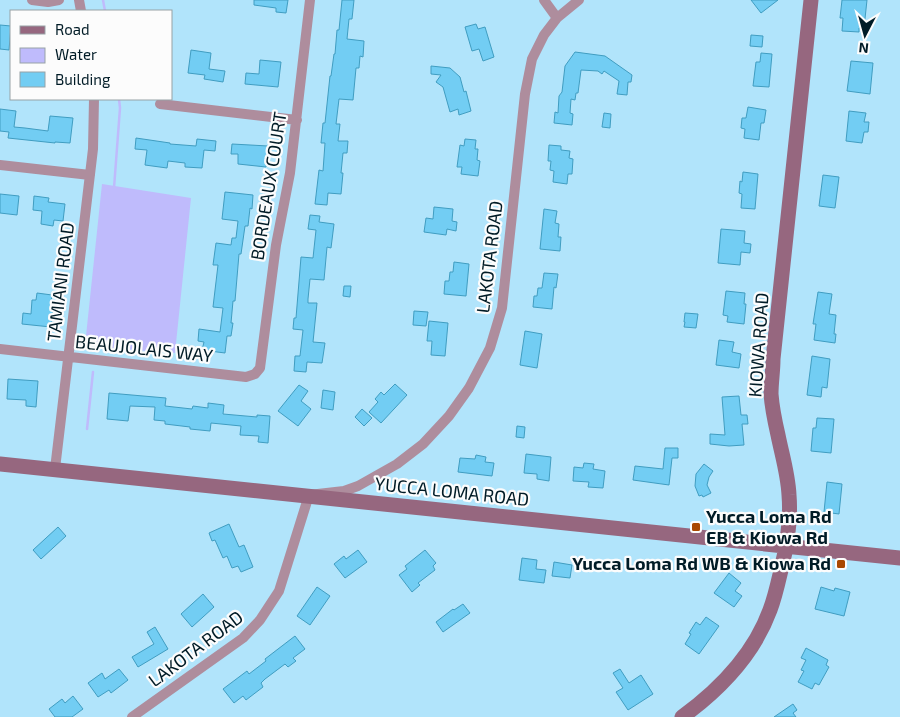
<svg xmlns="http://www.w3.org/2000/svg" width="900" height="717" font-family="'Exo 2',sans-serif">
<rect width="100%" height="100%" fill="#b1e4fb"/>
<path fill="#bfbbfc" d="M102,184L191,198L175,353L96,347L86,336Z"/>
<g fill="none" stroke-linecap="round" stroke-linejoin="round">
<path stroke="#bfbbfc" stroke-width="2.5" d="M103,0L105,11
M114,188L120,108L119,99
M87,429L93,372"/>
</g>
<path fill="#72cdf3" stroke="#409dc1" d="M254,0H288L286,13L276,12V8L254,5Z
M342,0H354L352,19H349L347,39L364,41L363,57L360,56L359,68H356L353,100L339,99L336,124H340L338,141H348L347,153H343L341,173H343L341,194L328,193L327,205L315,204L319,170L323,171L325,143H321L323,123H325L330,76H331L334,54H335L337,30H339Z
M751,0H778L761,13Z
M842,0H867L864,28H859V32L842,31L843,18H840Z
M476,24L478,29L485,27L494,57L483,61L479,49L472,51L465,27Z
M0,25L11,26L9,50L0,49Z
M751,35L763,36L762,47L750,46Z
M191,50L211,53L209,69L225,71L223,82L204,79L205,75L188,73Z
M575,52L605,56L632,75L631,82H628L627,95L617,94L619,81L604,71L602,74L598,71L581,70L578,93H576L575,100L571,99L570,113L573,114L572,125L554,123L555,112L558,113L559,96L562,92L565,66Z
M761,53L772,54L769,87L753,86L756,62H760Z
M260,60L281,62L278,87L245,84L246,73L259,74Z
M851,61L873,63L870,94L847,91Z
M431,66L450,68L460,77L464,92L466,91L471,111L459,115L458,109L450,112L443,87L436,82L441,75L431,74Z
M748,107L766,110L764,123H761L759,140L744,138L745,129L741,128L742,118H746Z
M0,109L16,111L14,127L25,128L48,131L50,116L73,118L70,143L55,142V143L8,138L9,132L0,131Z
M849,111L866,113L864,122H869L868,132H864L862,143L846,141Z
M604,113L611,114L610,128L602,127Z
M136,138L170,143V144L196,146L197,139L216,141L215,151L204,150L202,168L185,167V163L168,161L167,168L145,165L147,150L135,149Z
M465,139L476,140L475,149H478L477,160L480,161L478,176L461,174L462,167H457L460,145L464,146Z
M232,144L268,146L266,167L238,164V154H231Z
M549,145L561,146V150L570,151L569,158L573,159L572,174H568L567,184L553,182L554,171L550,170L551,161H548Z
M743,172L758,174L755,209L741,208L742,194L739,193L740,181L742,182Z
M823,175L839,177L835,208L819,206Z
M225,192L253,195L252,209L250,208L248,226H245L241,254H239L235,301H233L231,323H233L231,336H227L225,353L202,350L204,342L198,341L199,329L220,332L223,308L213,307L218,265H213L216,243L231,245L232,238H236L238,221L222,219Z
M0,194L19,196L17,215L0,213Z
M34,196L49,198L48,202L65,204L63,221L54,220L53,226L41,224L42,211L33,210Z
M434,207L453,209L452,221L457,222L456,231L447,229L446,235L424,232L426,218L433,219Z
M544,209L557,211L555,223L559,224L558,237H561L560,251L540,249Z
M310,215L320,216L319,222L334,224L331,248L327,247L324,280L310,279L308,299V303H317L313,342L325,343L322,363L307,362L306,372L294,371L295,356H300L303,330L293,329L294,318H296L301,257L313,258L316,230L308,229Z
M721,229L745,231L744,243L751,244L750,253L741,252L740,265L718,263Z
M454,262L469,264L466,296L444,294L445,281H449L450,272H453Z
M544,273L558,274L556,288L554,287L552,309L533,307L534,296H537L538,288H542Z
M344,286H351L350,297L343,296Z
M726,291L745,293L744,304H746L744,324L727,322L728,316L723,315Z
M818,292L832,294L829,314L836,315L834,334H836L835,343L814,340L816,324H813Z
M37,293L52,295L51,301L54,302L51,327L22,324L23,313L31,314L32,300H36Z
M414,311L428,312L426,326L413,325Z
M685,313L698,314L696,328L684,327L685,322H684Z
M429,321L448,323L445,356L431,355L432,341H427Z
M525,331L542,334L537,368L520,365Z
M719,340L734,342L732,352L741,354L739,368L716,365Z
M812,356L830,359L827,388L822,387L821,397L807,395Z
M8,379L38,381L36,407L26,406V400L7,399Z
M395,384L407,395L381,423L369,412L378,402L375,399L381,392L384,395Z
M299,385L308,391L301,401L311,409L298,426L278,411Z
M323,390L335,392L333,410L321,408Z
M109,393L166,398L165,406L192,409L193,406L208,408V403L224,405L223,414L257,417V415L270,416L268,443L258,442L259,436L240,435L241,426L211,423L210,431L190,429V427L165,424V421L154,420L155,407L130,406L128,421L107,419Z
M739,396L741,415H747L748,424H742L744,445L729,446L710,444V434L725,435L722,397Z
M362,409L372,418L364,426L355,417Z
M817,418L834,419L831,453L811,451L813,428H816Z
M517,426L525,427L524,438L516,437Z
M665,448H678V458H672L669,485L633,480L635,466L663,469Z
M526,454L551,457L549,481L537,479V474L524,473Z
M476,455L486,457L485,462L494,463L492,476L458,472L460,458L475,459Z
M584,463L594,464L593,469L605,471L603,488L588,487L589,482L573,481L574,467L583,468Z
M704,464L713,471L709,477L707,485L711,493L703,497L702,495L699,496L695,486L696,474Z
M827,482L842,484L839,514L824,512Z
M229,524L239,547L244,545L253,567L241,572L238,566L232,568L227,556L223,558L215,540L212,541L209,533Z
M58,527L66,536L41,559L33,550Z
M358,550L367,562L345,578L334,564L344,556L346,559Z
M425,550L436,563L433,566L435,570L418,583L420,585L412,592L399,575L407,569L405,566Z
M522,558L537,560L536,569L546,570L544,583L519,580Z
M554,562L572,565L570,578L552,576Z
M729,573L741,583L735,591L742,596L734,607L714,593Z
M317,587L330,596L310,625L297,616Z
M821,587L834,591L835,588L850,592L844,616L815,609Z
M203,594L214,607L192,627L181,614Z
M463,604L470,613L443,632L436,622L453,609L454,610Z
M706,617L719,626L699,654L685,644L691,634L689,633L696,622L700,625Z
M155,627L168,649L138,667L132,657L154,644L147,632Z
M295,636L305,649L293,658L296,661L288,667L285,664L265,679L261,683L263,687L246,700L243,696L234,703L223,689L247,671L249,674L266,661L265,659Z
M806,648L828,660L826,665L829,667L819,685L815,683L812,689L798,682L804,671L801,670L806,660L801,658Z
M119,669L128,680L111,693L109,690L98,697L88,683L102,673L105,679Z
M620,669L629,683L641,675L653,694L628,710L616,692L623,688L613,673Z
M73,696L83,709L72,717H55L49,709L62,699L65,703Z
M793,704L797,710L793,713L796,717H774Z"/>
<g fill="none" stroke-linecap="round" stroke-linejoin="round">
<path stroke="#ae8d9d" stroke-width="10" d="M32,0L48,2L59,0
M79,0L81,11
M544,0L557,18
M160,104L297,120
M0,165L90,175
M0,349L246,377L255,374L260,368L276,245L290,173L310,0
M55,469L93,149L94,99
M132,717L243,638L260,620L279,591L309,495L344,491L358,486L397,464L423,444L449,416L469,388L490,348L502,308L525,94L532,59L544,35L557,18L579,0"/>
<path stroke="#96677f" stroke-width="15" d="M0,464L900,558
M682,717C719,690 754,654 770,610C775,597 778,583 781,570C787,546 791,519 789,495C788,474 782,455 778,435C775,422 772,407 771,394C771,382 773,371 773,359L811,0"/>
</g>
<g fill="#a94801" stroke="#fcfcfc" stroke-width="2">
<rect x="691" y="522" width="10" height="10" rx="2.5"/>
<rect x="836" y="559" width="10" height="10" rx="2.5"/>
</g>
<g text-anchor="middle" stroke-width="4.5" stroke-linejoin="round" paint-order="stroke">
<g font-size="18" fill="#001b26" stroke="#fcfcfc">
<text transform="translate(269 186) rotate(-81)" y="6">BORDEAUX COURT</text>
<text transform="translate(490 257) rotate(-83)" y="6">LAKOTA ROAD</text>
<text transform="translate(61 282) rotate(-83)" y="6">TAMIANI ROAD</text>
<text transform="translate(759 345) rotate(-86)" y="6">KIOWA ROAD</text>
<text transform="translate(144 349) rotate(6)" y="6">BEAUJOLAIS WAY</text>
<text transform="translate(452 492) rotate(6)" y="6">YUCCA LOMA ROAD</text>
<text transform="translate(196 649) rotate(-37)" y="6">LAKOTA ROAD</text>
</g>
<g font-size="18" font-weight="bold" fill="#001b26" stroke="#fcfcfc" text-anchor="start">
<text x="706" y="523">Yucca Loma Rd<tspan x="706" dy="21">EB &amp; Kiowa Rd</tspan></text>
<text x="831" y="570" text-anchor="end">Yucca Loma Rd WB &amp; Kiowa Rd</text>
</g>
</g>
<rect x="10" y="10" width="162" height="90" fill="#fcfcfc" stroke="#97a2a6"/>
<rect x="20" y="26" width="25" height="8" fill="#96677f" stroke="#97a2a6"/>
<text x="55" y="35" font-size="15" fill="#001b26">Road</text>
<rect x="20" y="48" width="25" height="15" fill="#bfbbfc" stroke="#97a2a6"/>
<text x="55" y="60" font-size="15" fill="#001b26">Water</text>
<rect x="20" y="72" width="25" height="15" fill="#72cdf3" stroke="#97a2a6"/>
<text x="55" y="85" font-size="15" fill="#001b26">Building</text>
<g transform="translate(865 35) rotate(186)" stroke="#fcfcfc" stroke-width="4" paint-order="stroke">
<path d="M0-4L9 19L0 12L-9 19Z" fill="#001b26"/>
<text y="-8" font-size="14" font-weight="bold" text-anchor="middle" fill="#001b26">N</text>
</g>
</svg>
